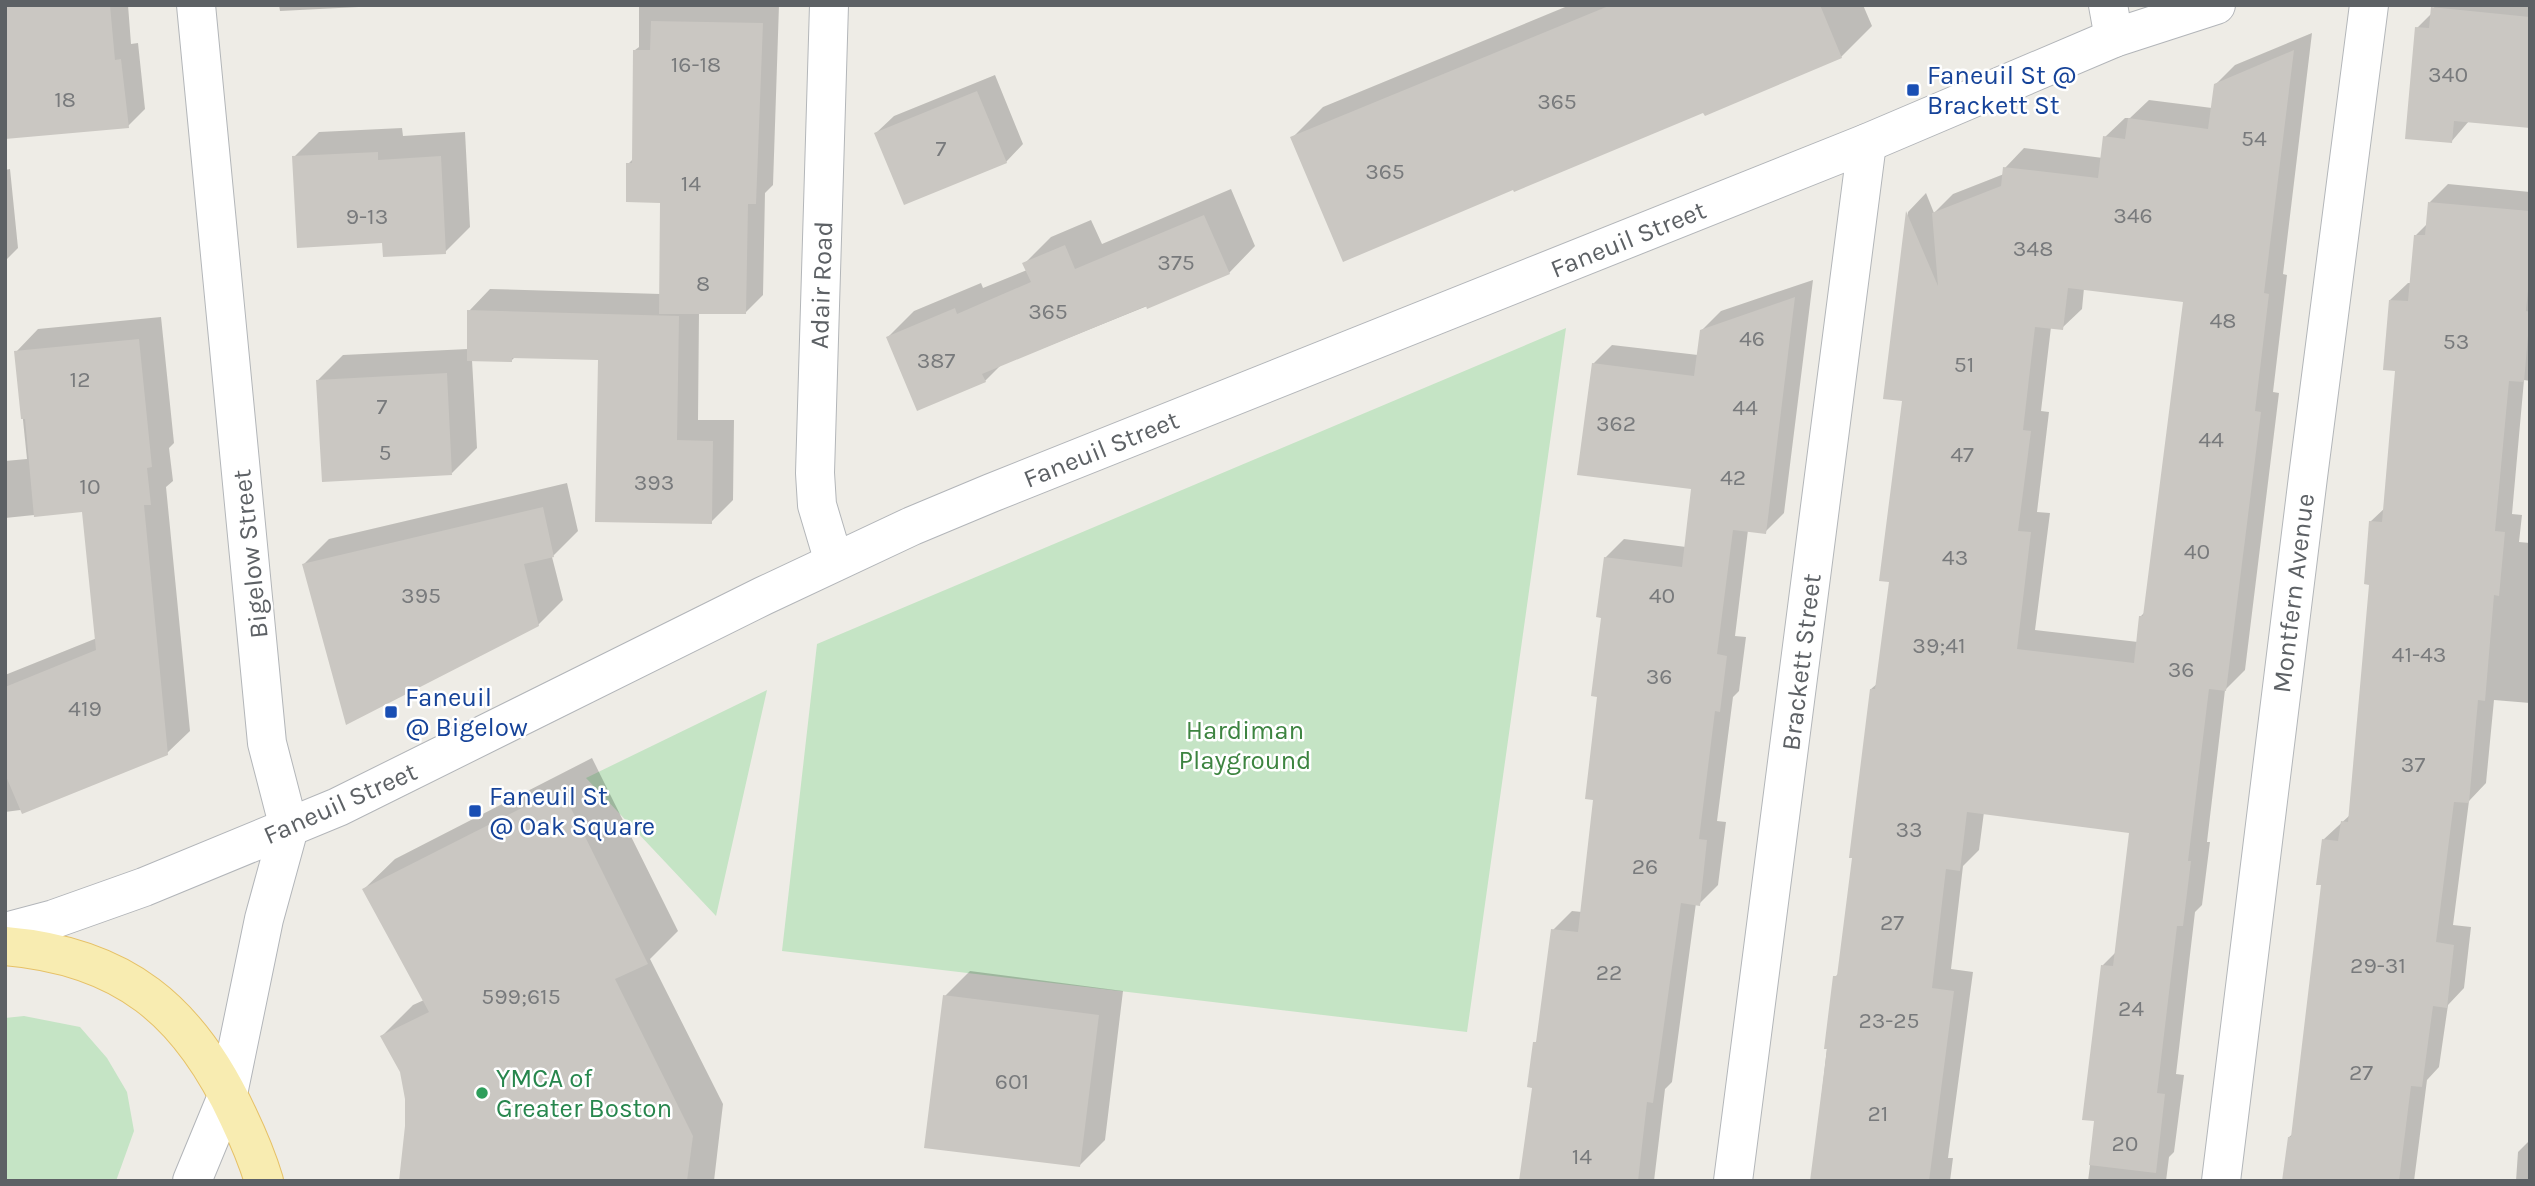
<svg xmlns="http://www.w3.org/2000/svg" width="2535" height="1186" font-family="Karla,sans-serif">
<rect width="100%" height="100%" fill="#eeece6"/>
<path fill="#c5e4c5" d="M1566,328L1467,1032L782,951L817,644Z
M767,690L716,916L586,778Z
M24,1016L80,1027L107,1058L127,1092L134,1131L116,1181H5V1018Z"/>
<path fill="#0003" fill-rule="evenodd" d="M5,5H128L131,44L138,43L145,109L128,126Z
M279,5H398L280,11Z
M639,5H779L773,185L765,193L763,295L745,313L699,312L698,420H734L733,500L711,522L599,358L516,356L512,360H472L477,448L452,473L318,380L343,355L468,349L469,311L490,289L661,294L662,201L628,164L633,159L635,50L639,47Z
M1570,5H1863L1872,26L1841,57L1704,111L1292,138L1323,107Z
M2435,5H2530V126L2469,121L2451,142L2417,28L2432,13Z
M2312,33L2283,274L2287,275L2273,392L2279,393L2245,670L2225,690L2207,842H2210L2202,905L2195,912L2176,1074L2184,1075L2174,1152L2169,1157L2166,1181H2088L2096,1119L2103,965L2117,951L2131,831L1984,812L1979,850L1963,866L1951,969L1973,972L1948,1158H1953L1950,1181H1812L1835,977L1839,973L1854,857L1871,689L1878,683L1891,581L1904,399L1885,397L1908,212L1926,193L1934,213L1953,194L2004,174L2005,168L2024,148L2103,158L2105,137L2125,118H2130L2149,100L2212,108L2215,85L2235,65ZM2084,288L2185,301L2145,612L2141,616L2138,642L2035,630L2050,513L2037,512L2049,412L2041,411L2051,327L2062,328L2082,309Z
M995,75L1023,144L1006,162L876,133L894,116Z
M402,128L403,136L465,132L470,227L445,252L384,241L294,157L319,132Z
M10,169L18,248L5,261V170Z
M2448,184L2530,192V381L2524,380L2512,514L2522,515L2519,542L2530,543V703L2494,700L2486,783L2469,801L2453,925L2471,927L2464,988L2448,1005L2439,1067L2427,1080L2414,1181H2284L2289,1137L2294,1133L2323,884V840L2350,815L2371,583L2370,522L2386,507L2397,369L2390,300L2408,283H2412L2416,235L2428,223L2430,202Z
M1231,189L1255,246L1229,273L1001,365L985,381L888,337L914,311L981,283L983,288L1027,270L1024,264L1051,237L1091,220L1102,244Z
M1813,280L1784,513L1765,532L1748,530L1735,636L1746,637L1739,691L1733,697L1717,821L1726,822L1718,885L1699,904L1696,903L1672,1082L1665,1089L1654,1181H1524L1534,1086L1535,1043L1539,1039L1553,930L1572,911L1582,912L1595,798L1605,558L1624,539L1686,547L1693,487L1593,364L1612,345L1698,355L1701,331L1721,311Z
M161,317L174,443L169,448L173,481L166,487L190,731L167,753L28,809L5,812V675L97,638L83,510L5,518V461L27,459L16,352L38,329Z
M567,483L578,531L552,557L563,600L538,625L304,564L329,539Z
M592,758L678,931L650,959L723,1104L714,1181H401L407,1126V1099L402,1072L382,1036L413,1005L424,1000L364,889L395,859Z
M970,971L1123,991L1105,1140L1080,1165L945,996Z
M2530,1140V1181H2516L2518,1152Z"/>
<path fill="#cac7c2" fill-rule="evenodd" d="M5,5H110L115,60L121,59L129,128L5,139Z
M1611,5H1820L1842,58L1705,116L1703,113L1514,192L1513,190L1343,262L1290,137Z
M2431,7L2530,17V128L2454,121L2452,143L2405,139L2415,27L2429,28Z
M651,21L763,23L756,204H748L746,314H659L660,203L626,202V163H632L633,50H650Z
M2294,50L2264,293L2269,294L2255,411L2261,412L2226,691L2209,689L2188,861H2191L2183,926H2177L2157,1093L2165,1094L2156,1173L2089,1165L2094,1121L2082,1120L2101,965L2113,966L2129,833L1967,812L1960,871L1946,869L1932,988L1954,991L1929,1181H1810L1827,1049H1824L1833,976H1837L1852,858H1849L1870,689H1875L1889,582L1879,581L1902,401L1883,399L1906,211L1938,286L1932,213L2001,186L2003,167L2098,178L2103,136L2125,139L2128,118L2208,129L2214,84ZM2068,288L2183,302L2143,616H2139L2134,663L2017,649L2031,532L2018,531L2031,431L2023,430L2035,327L2063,330Z
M977,91L1007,163L904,205L874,133Z
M378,152V160L441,156L446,254L383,257L382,243L297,248L292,156Z
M2428,202L2530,211V269L2526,311L2530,312L2524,382L2509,381L2495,531L2505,532L2499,596L2494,595L2485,701L2478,700L2469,803L2454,802L2436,942L2454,945L2447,1008L2433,1006L2422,1087L2411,1086L2399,1181H2282L2288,1137H2291L2321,885H2316L2322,839L2338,841L2341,821L2348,822L2369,585L2364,584L2369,521L2382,522L2395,371L2383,370L2389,300L2408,301L2414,235H2425Z
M1204,215L1230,274L1147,309L1146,306L982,374L986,382L917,411L886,337L955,308L957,314L1031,282L1022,263L1065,245L1075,269Z
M1795,297L1766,534L1733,530L1717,654L1727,656L1720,712L1715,711L1699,839L1707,840L1700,906L1681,903L1653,1103L1647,1102L1638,1181H1519L1532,1088L1527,1087L1533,1042H1536L1551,929L1578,932L1593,800L1585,799L1597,697L1591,696L1601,618L1596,617L1604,557L1682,567L1691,489L1577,475L1592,363L1694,376L1700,330Z
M467,310L679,316L677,440L713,441L712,524L595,522L598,360L512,358V362L467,361Z
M139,339L152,467L147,468L151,505H144L168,755L22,814L5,774V687L96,650L82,512L34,517L25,419H21L14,351Z
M447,373L452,475L322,482L316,380Z
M543,507L554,557L524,564L539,626L346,725L302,564Z
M561,788L648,964L615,979L693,1136L687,1181H399L405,1126V1099L400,1072L380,1036L429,1012L362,889Z
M943,995L1099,1015L1080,1167L924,1148Z"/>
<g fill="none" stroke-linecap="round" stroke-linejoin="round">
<g stroke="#b3b6b9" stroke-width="40">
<path id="street" d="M196,5L267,743L289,828
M829,5L815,473L817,505L834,562
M2108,5L2114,38
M1733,1181L1867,143
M2221,1181L2308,477L2369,5"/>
</g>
<g stroke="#b2b5b9" stroke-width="40">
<path id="secondary" d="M5,932L54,919L144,887L338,807L763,596L912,526L991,493L1867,143L2114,38L2216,5
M192,1181L228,1094L264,919L289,828"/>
</g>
<g stroke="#e6c167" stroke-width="40">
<path id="primary" d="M5,946C123,956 189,1010 238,1116C248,1137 257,1158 264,1181"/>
</g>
<use href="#street" stroke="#fff" stroke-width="38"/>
<use href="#secondary" stroke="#fff" stroke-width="38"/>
<use href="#primary" stroke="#f8ecb1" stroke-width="38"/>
</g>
<g fill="#1a4fb4" stroke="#fff" stroke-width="2.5">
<rect x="1906" y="83" width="14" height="14" rx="3.5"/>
<rect x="384" y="705" width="14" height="14" rx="3.5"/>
<rect x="468" y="804" width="14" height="14" rx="3.5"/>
</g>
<circle fill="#2e9e5b" stroke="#fff" stroke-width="2.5" cx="482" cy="1093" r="7"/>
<g text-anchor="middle" stroke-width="5" stroke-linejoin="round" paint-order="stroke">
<g font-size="23" fill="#787a7c">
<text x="696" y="72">16-18</text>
<text x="2448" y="82">340</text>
<text x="65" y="107">18</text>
<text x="1557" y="109">365</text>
<text x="2254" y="146">54</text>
<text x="941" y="156">7</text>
<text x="1385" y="179">365</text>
<text x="691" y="191">14</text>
<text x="2133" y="223">346</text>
<text x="367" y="224">9-13</text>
<text x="2033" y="256">348</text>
<text x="1176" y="270">375</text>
<text x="703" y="291">8</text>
<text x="1048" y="319">365</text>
<text x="2223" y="328">48</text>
<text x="1752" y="346">46</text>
<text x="2456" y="349">53</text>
<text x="936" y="368">387</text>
<text x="1964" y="372">51</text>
<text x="80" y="387">12</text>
<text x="382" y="414">7</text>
<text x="1745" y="415">44</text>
<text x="1616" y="431">362</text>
<text x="2211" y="447">44</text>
<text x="385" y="460">5</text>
<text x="1962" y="462">47</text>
<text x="1733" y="485">42</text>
<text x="654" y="490">393</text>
<text x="90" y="494">10</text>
<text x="2197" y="559">40</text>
<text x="1955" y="565">43</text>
<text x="421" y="603">395</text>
<text x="1662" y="603">40</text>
<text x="1939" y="653">39;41</text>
<text x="2419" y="662">41-43</text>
<text x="2181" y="677">36</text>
<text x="1659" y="684">36</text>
<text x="85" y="716">419</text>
<text x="2413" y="772">37</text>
<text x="1909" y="837">33</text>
<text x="1645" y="874">26</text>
<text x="1892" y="930">27</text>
<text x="2378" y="973">29-31</text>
<text x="1609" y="980">22</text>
<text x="521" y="1004">599;615</text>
<text x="2131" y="1016">24</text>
<text x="1889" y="1028">23-25</text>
<text x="2361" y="1080">27</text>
<text x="1012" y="1089">601</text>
<text x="1878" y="1121">21</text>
<text x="2125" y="1151">20</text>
<text x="1582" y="1164">14</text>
</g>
<g font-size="26" fill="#164399" stroke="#fff" text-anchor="start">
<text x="1927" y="84">Faneuil St @<tspan x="1927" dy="30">Brackett St</tspan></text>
<text x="405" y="706">Faneuil<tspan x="405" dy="30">@ Bigelow</tspan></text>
<text x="489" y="805">Faneuil St<tspan x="489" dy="30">@ Oak Square</tspan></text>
</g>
<g font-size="26" fill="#5d6165" stroke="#fff">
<text transform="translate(1628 239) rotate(-22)" y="9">Faneuil Street</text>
<text transform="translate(821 285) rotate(-88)" y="9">Adair Road</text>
<text transform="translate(1101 449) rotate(-22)" y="9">Faneuil Street</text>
<text transform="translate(250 554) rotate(-96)" y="9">Bigelow Street</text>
<text transform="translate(2293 593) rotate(-83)" y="9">Montfern Avenue</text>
<text transform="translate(1801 662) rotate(-83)" y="9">Brackett Street</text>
<text transform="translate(340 803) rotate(-24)" y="9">Faneuil Street</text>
</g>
<g font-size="26" fill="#3d8440" stroke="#fff">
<text x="1245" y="739">Hardiman<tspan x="1245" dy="30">Playground</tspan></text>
</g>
<g font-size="26" fill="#27864d" stroke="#fff" text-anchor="start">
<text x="496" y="1087">YMCA of<tspan x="496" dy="30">Greater Boston</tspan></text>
</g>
</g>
<rect width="2535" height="1186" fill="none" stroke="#5d6165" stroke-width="14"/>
</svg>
